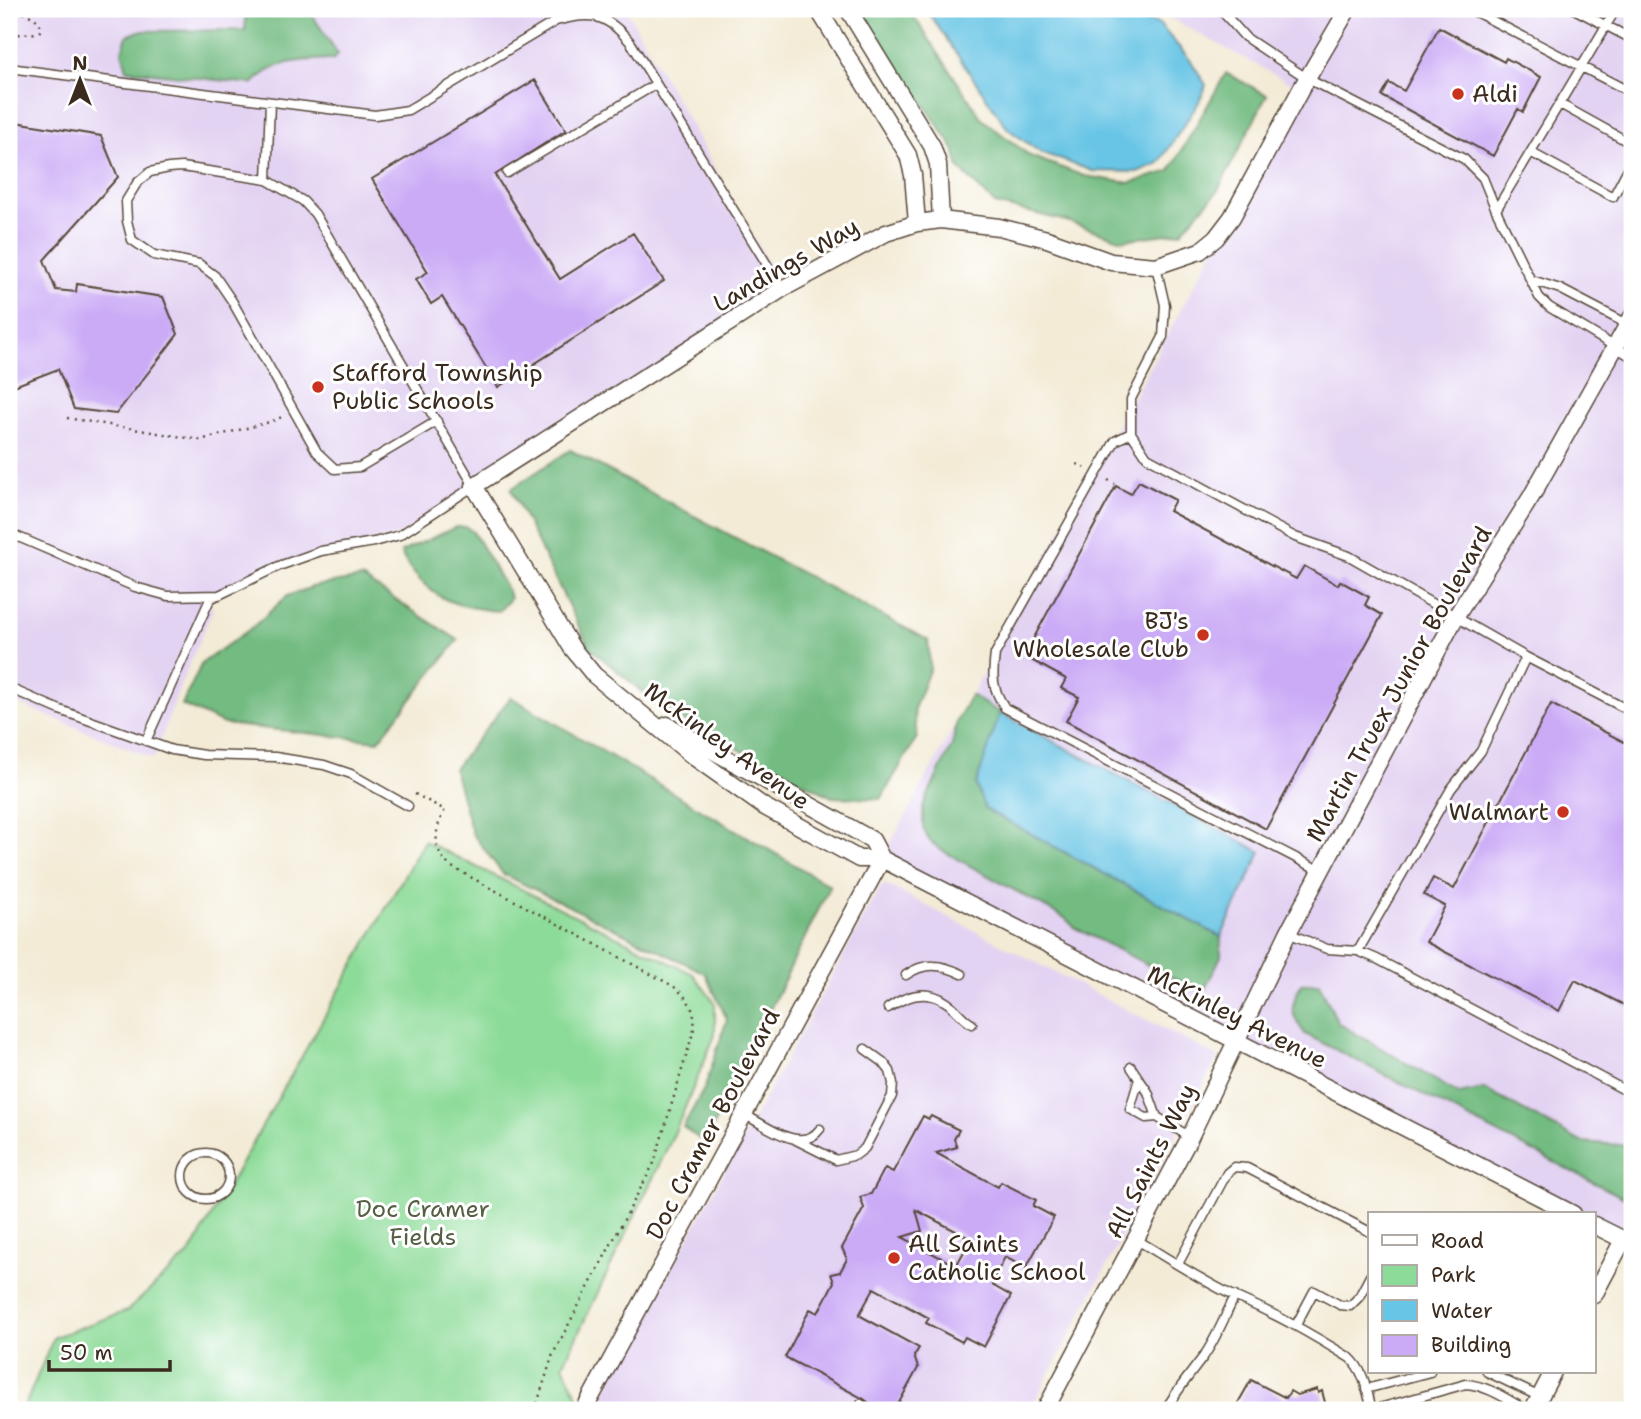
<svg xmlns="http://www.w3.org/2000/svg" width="1641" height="1419" font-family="'Shantell Sans',sans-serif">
<rect width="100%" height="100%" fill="#fff"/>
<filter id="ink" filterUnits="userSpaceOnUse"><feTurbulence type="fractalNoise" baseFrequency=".0143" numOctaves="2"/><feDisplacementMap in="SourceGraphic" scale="14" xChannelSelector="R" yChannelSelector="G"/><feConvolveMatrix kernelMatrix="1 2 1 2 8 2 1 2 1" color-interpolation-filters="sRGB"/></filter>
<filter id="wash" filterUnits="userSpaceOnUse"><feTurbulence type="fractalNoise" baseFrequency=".00686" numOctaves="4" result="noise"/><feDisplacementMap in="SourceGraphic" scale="28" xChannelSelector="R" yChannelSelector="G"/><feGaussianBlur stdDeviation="1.57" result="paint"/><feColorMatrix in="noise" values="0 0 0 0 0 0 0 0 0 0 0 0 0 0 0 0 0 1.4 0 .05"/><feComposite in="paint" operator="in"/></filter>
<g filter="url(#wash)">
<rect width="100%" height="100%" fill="#f3ebd6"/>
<path fill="#e3d3f2" d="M9,9H626L782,289L400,535L294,560L208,600L213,610L181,683L154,759L9,700Z
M1153,9H1632V1247L1594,1227V1214H1569L882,859L1301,89Z
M883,883L1218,1057L1030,1410H598L597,1404Z"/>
<path fill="#8ddb99" stroke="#64825c" stroke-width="2" d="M424,841L693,974L715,1003V1035L674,1134L563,1365L584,1410H23L54,1337L127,1311L191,1252Z"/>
<path fill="#72bb81" stroke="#567250" stroke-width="2" d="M246,9H308L338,54L334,59C301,60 277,59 252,84L127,70L122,51L127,36L139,31L245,30Z
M860,9H909L982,119L1030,156L1084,176L1130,183L1170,171L1226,73L1267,95L1217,192L1181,232L1123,240L1066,221L995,204L959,168L954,149Z
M570,450L928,640L930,668L914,709L917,737L881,799L832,797L666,712L589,647L511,489Z
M456,527H466L473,532L508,591L510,599L499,611C485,610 458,606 445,599C428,591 407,569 401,552Z
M362,578L458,640L378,741L224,724L182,705L202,663L253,627L287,596L315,586Z
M971,695L1000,713L976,785L985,809L1221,937V956L1203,993L1075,928L1065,918L941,850L929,840L923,828V806L952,745L957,721Z
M511,697L830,886L705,1143L683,1127L705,1087L727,1019L705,973L503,874L472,833L454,769Z
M1319,983L1338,1023L1459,1094L1484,1089L1581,1142L1632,1146V1202L1305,1034C1290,1013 1289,1008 1301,984Z"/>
<path fill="#67c5e5" stroke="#517882" stroke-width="2" d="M926,9H1105L1159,24L1191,61L1206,85L1199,102L1159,163L1137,172L1092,171L1040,152L1008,129Z
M1000,713L1261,852L1221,937L985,809L976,785Z"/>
<g id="blocks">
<path fill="#cbabf6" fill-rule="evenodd" d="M1439,27L1504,62L1506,58L1541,77L1523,112L1518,109L1493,156L1382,96L1389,83L1404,91Z
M535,80L566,130L495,175L560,279L633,233L664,281L498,387L442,297L431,304L416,279L428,272L372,179Z
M9,121L101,136L118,177L44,260L56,290L76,292L77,284L163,297L178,334L116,414L74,409L58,369L9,388Z
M1139,481L1175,500L1169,511L1296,579L1304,566L1338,585L1340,581L1369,597L1365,605L1382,615L1266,829L1066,721L1079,697L1061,688L1066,679L1024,656L1116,486L1131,494Z
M1551,704L1632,746V1009L1575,980L1559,1011L1426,942L1445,906L1424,895L1433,878L1454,889Z
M923,1116L929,1119L931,1116L959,1130L954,1139L957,1147L936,1153L998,1187L1001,1182L1036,1200L1033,1206L1054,1217L1026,1268L1005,1257L993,1280L992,1285L1011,1296L984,1347L965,1337L962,1342L926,1323L929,1318L874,1288L859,1315L919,1348L914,1356L918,1368L895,1410H871L873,1406L864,1399L785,1357L810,1309L818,1313L834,1282L831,1274L840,1272L847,1259L842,1248L864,1208L860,1197L871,1194L885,1168L893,1172ZM916,1210L971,1239L956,1266L902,1237L922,1231Z
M1251,1380L1286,1398L1290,1391L1297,1395L1317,1389L1318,1393L1322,1391L1327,1410H1234Z"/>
</g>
</g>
<g filter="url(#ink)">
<use href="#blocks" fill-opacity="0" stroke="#57473a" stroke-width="2"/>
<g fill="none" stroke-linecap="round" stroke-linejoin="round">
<g stroke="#57473a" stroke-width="11">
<path id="service" d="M1220,9L1245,37L1308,79L1464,159L1483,178L1496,210L1539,297L1549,307L1632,357
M1470,9L1632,93
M1574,9L1632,39
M9,68L375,115L408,110L556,21C592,11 607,14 631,43L782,289
M1560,104L1632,144
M1532,153L1613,197L1632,161
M507,173L656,84
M267,180L270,103
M1496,210L1616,9
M1156,266L1165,305L1163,337L1131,399V433L1147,457L1295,537L1349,556L1526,657L1632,712
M1532,280L1560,289L1631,326
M1131,433L1115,441L995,654C992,678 992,688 1005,708L1321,871
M9,533L135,587L168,596L219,595L279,566L321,551L374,542L400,535L474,486L315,214L303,201L267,180L182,167L169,168L150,172L137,183L126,201L127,221L132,240L154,255L199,264L215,276L232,301L317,452L335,469L360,467L437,421
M9,688L60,710L172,750L204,755L275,757L324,765L351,774L408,806
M146,741L210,599L216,596
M1288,933L1327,949L1358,951L1377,959L1632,1094
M1358,951L1451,789L1481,751L1526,657
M906,975C925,962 941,964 962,974
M888,1008C905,996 926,988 946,1002C956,1008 962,1019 972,1024
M1131,1067L1139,1079
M745,1115C766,1125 801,1155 820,1129
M1157,1117L1148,1092L1139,1079L1130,1109L1146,1118L1157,1117L1190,1137
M796,1140L836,1160L856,1155L865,1148L892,1096L893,1083L890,1071L883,1062L865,1049
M183 1176a23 23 0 1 1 46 0a23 23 0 1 1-46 0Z
M1137,1240C1169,1259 1202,1281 1236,1297C1278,1315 1311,1334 1350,1358C1365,1372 1367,1392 1372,1410
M1178,1264L1227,1173L1234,1167L1247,1168L1370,1232
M1296,1325L1314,1291L1340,1305L1350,1306L1359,1297L1370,1276
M1487,1372L1540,1397
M1366,1389L1430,1372
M858,1410L861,1404
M1165,1410C1177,1391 1190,1374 1204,1356C1217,1337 1225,1316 1235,1296
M1372,1410L1466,1384C1489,1386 1506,1399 1526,1410"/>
</g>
<g stroke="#57473a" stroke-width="19">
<path id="minor" d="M818,9L908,155L913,175L917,223
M848,9L932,146L938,164L941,220
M1348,9L1301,89L1232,217L1216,238L1200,251L1156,266L1111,262L1047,239L999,227L941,220L917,223L886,233L782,289L474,486L572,648L594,675L694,757L763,806L859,859H882L1573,1214
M667,725L872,840L882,859
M1594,1225L1630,1243
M1594,1295L1623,1240
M584,1410L882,859
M1045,1410L1190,1137L1288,933L1455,618L1531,497L1632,317
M1533,1410L1553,1372"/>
</g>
<path stroke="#57473a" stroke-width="2.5" stroke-dasharray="2 5" stroke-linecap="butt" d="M9,9C21,13 41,15 41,30L38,33L9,35
M67,418L200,440L270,422L282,417
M1077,464L1087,469
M1108,480L1115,484
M415,794L445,810C434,829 432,850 450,866L673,986C689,998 698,1013 693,1033L654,1163L553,1354L535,1410"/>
<use href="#service" stroke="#fff" stroke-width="8"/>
<use href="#minor" stroke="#fff" stroke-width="16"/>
</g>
</g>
<g fill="#c8321e" stroke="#fff" stroke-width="2.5">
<circle cx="1458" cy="94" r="7"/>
<circle cx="318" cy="387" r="7"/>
<circle cx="1203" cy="635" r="7"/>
<circle cx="1563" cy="812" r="7"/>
<circle cx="894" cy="1258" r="7"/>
</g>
<g text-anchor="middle" stroke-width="6" stroke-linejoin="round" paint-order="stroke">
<g font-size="24" fill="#3b2a1e" stroke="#fff" text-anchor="start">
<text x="1472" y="102">Aldi</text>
<text x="332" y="381">Stafford Township<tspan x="332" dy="28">Public Schools</tspan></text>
<text x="1189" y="629" text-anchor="end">BJ's<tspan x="1189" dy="28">Wholesale Club</tspan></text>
<text x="1549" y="820" text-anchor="end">Walmart</text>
<text x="908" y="1252">All Saints<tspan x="908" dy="28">Catholic School</tspan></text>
</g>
<g font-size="24" fill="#3b2a1e" stroke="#fff">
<text transform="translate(786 265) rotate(-30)" y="8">Landings Way</text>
<text transform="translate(1399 684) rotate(-61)" y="8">Martin Truex Junior Boulevard</text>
<text transform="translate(727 746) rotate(36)" y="8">McKinley Avenue</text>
<text transform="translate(1237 1017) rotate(27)" y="8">McKinley Avenue</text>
<text transform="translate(713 1124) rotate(-62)" y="8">Doc Cramer Boulevard</text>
<text transform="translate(1151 1161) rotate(-63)" y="8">All Saints Way</text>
</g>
<g font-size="24" fill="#545f43" stroke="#fff">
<text x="423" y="1217">Doc Cramer<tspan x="423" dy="28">Fields</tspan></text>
</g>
</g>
<rect width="1641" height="1419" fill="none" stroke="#fff" stroke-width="35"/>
<rect x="1368" y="1212" width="228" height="161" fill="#ffffff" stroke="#b1aaa5" stroke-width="2"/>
<rect x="1382" y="1235" width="35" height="10" fill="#ffffff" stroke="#b1aaa5" stroke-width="2"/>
<text x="1431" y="1248" font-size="21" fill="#3b2a1e">Road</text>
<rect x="1382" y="1265" width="35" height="21" fill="#8ddb99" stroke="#b1aaa5" stroke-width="2"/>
<text x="1431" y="1282" font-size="21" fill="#3b2a1e">Park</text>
<rect x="1382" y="1300" width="35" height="21" fill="#67c5e5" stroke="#b1aaa5" stroke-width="2"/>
<text x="1431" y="1318" font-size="21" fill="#3b2a1e">Water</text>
<rect x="1382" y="1335" width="35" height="21" fill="#cbabf6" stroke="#b1aaa5" stroke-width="2"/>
<text x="1431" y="1352" font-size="21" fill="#3b2a1e">Building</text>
<g transform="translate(80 80)" stroke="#ffffff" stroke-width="5" paint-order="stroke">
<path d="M0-5L12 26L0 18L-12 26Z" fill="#3b2a1e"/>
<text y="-10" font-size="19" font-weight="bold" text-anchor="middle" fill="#3b2a1e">N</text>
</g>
<path d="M49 1360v10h121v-10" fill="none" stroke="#3b2a1e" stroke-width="3.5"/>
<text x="60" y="1360" font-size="21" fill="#3b2a1e" stroke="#ffffff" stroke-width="5" paint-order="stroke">50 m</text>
</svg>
